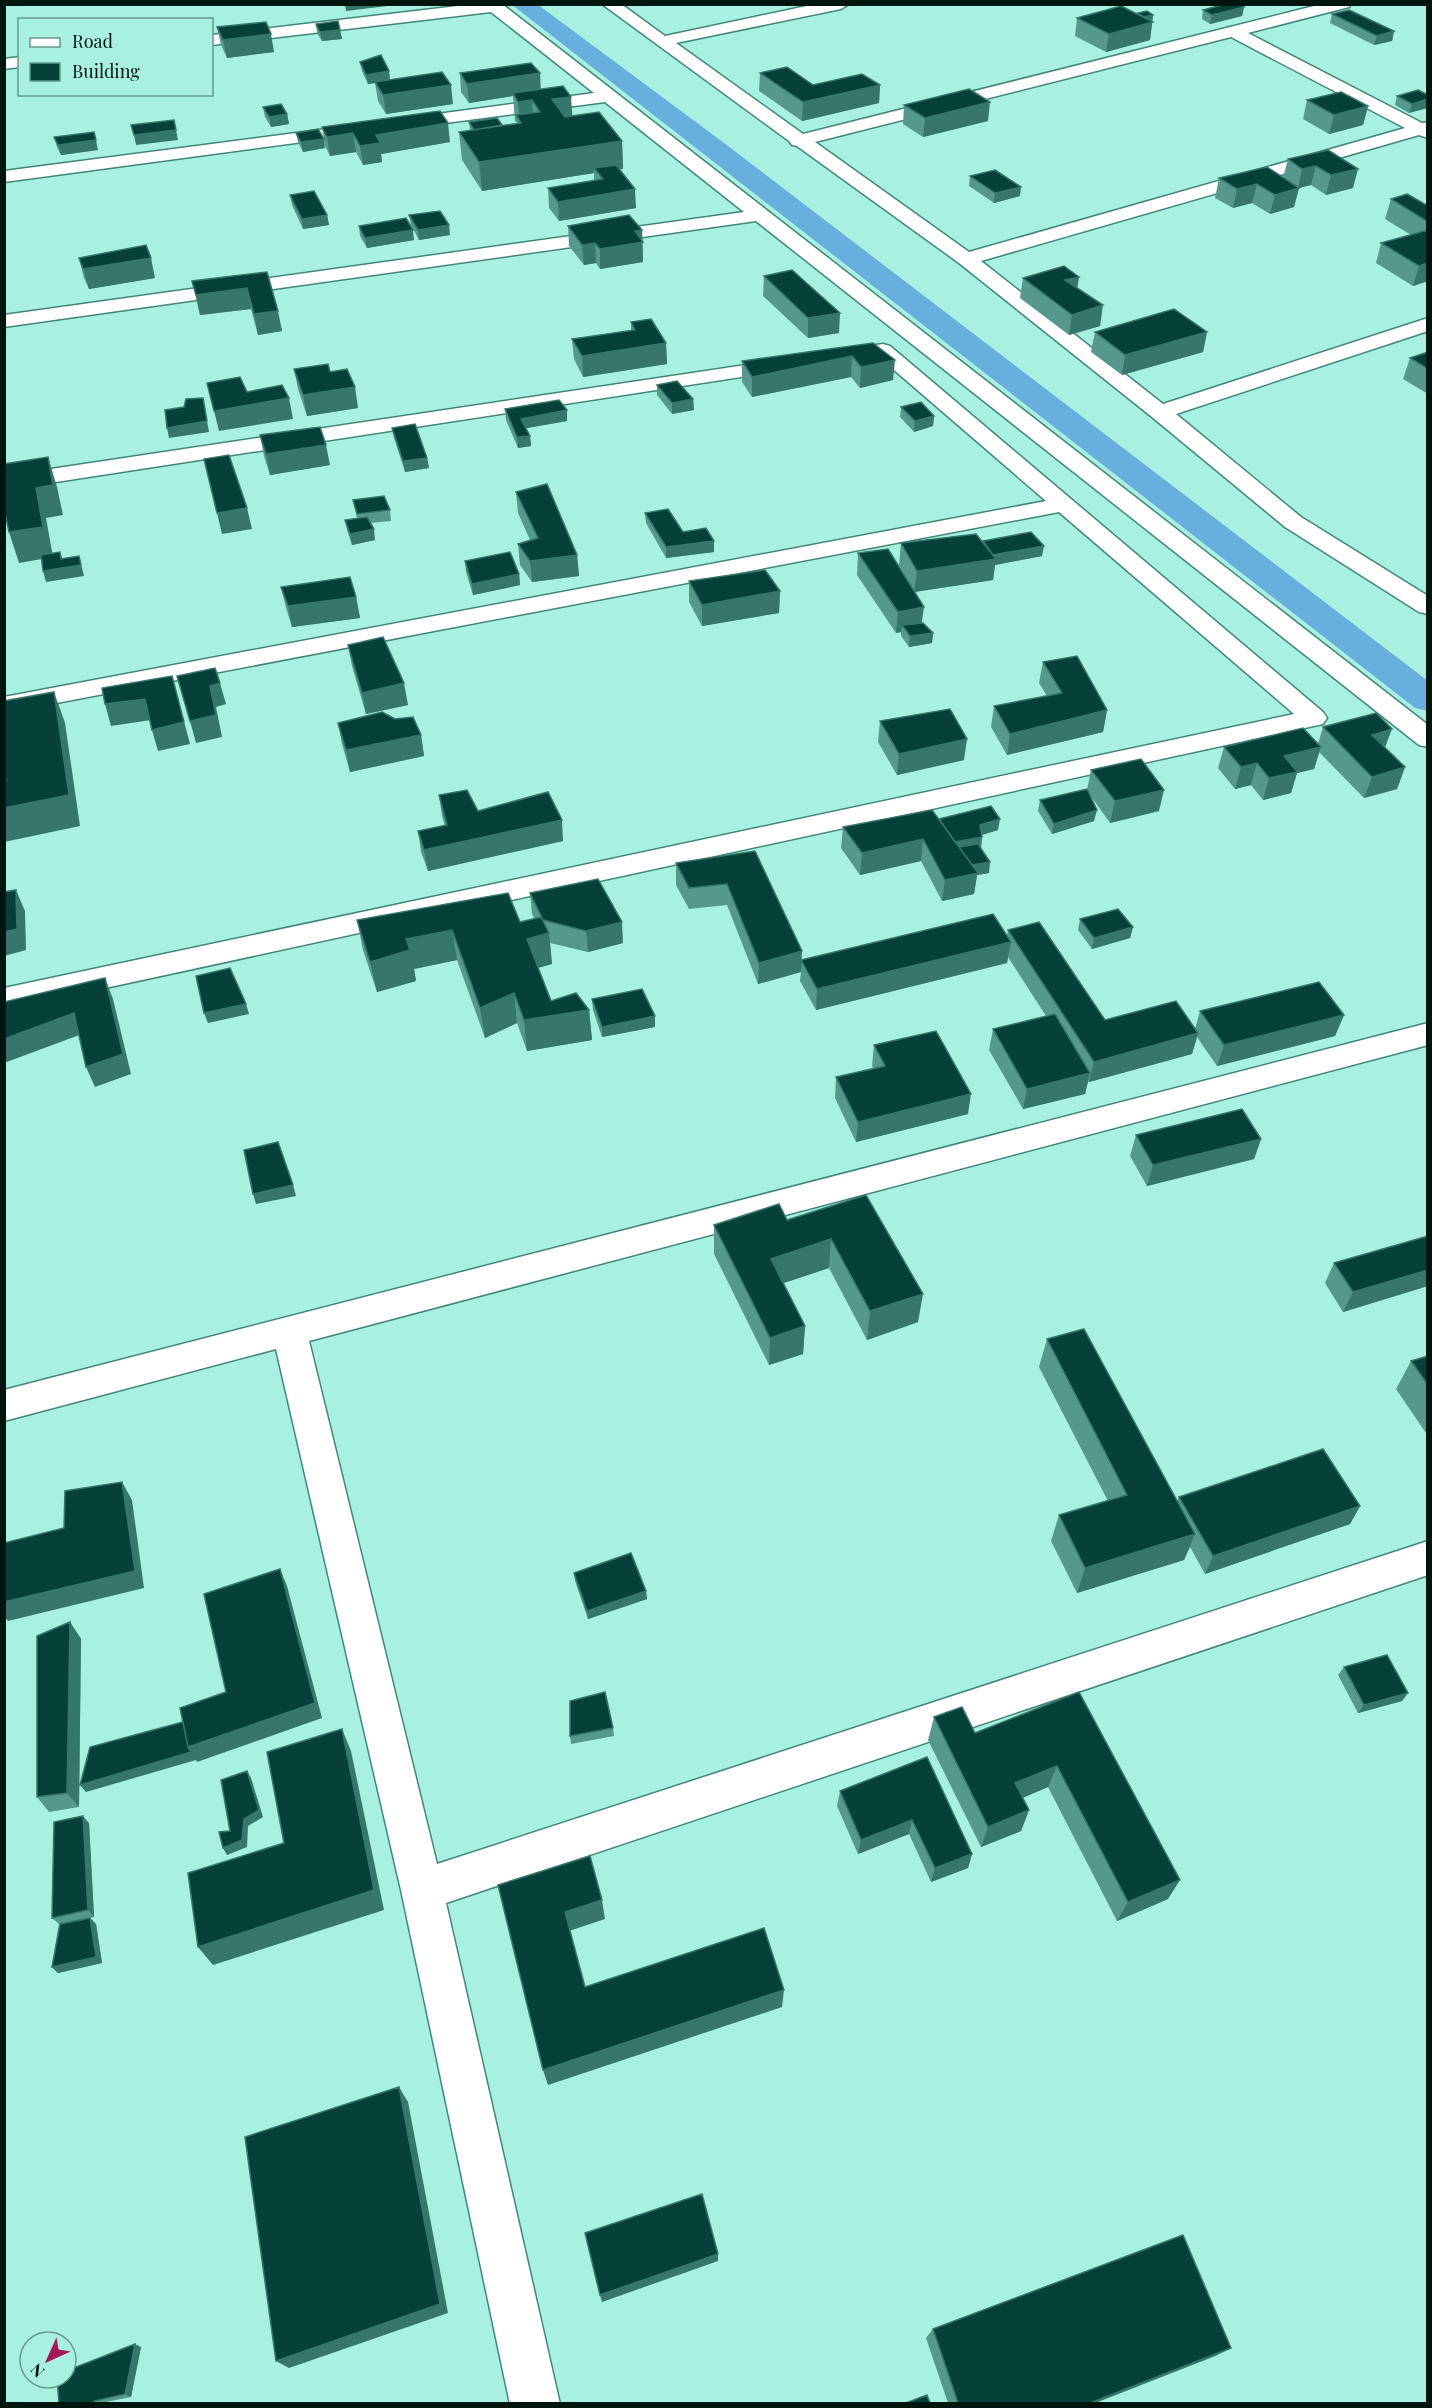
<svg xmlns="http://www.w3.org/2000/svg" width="1432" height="2408" font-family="'Playfair Display',serif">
<rect width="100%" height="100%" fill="#a8f1e1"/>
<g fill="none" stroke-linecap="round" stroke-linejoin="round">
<path fill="#68afde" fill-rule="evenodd" d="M511,4H537L724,143L1428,681V711L1415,708Z"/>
<g stroke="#408779" stroke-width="3">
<path id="minor" d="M475,4H502L1428,725V747L1419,745L756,221L4,327V315L744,212L605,102L400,129L394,128L391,124L394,120L400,119L594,93L491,12L212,45V35Z
M602,4H621L665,36L816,4H849L841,9L676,43L803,134L1322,4H1351L1349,7L1248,33L1422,123L1428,122V138L1419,135L981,261L1163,404L1428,318V331L1176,414L1301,517L1428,596V614L1419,612L1285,527L1152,417L959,263L797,146L792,145L789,141ZM1231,37L1405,128L969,252L815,142Z
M20,57V67L4,69V59Z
M342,127L348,128L351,132L348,136L4,182V171Z
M883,344L890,346L1323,712L1327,718L1323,724L4,1010V988L1294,714L1059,512L4,713V697L1046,501L879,357L837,363L830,361L827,357L830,353L837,351Z
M786,359L793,361L797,365L793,369L4,490V476Z
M1428,1023V1045L309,1341L437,1864L1428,1541V1575L446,1903L560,2404H510L401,1890L276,1349L4,1421V1390Z"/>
</g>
<use href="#minor" fill="#fff" fill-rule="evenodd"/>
</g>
<path fill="#56998c" d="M1244,7L1242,16L1210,24L1202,19L1203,10Z
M1138,13L1153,15L1150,40L1106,52L1075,36L1077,18L1138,15Z
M1332,14L1394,31L1392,41L1374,45L1330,23Z
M316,24L340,30L342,39L322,41L317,33Z
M217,27L274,52L227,58L221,45Z
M360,62L389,71L390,80L453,104L386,114L378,101L375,83L368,84L362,71Z
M460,73L541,89L572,116L622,141L623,169H619L636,208L559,221L549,208L548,188L594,181V173L482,191L462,160L459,132L470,130L469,122L502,125L517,123L515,121L513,96L469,103L461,92Z
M760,73L813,85H880L879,103L802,121L759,91Z
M1418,90L1409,113L1395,105L1397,96Z
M1307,100L1368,106L1363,125L1329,134L1303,119Z
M904,105L988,121L923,137L903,124Z
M263,107L287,114L289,124L271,127L265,117Z
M322,127L450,142L381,154L382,162L363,165L356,152L330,156L325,146Z
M296,133L325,148L303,152L298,142Z
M54,137L98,150L61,155L57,147Z
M1328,150L1353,188L1326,195L1311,185L1299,188L1294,207L1270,214L1252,203L1233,208L1215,198L1219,178H1283L1288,159Z
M970,176L1020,196L994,203L969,186Z
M290,195L327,215L329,225L303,229L292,205Z
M1391,199L1428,206V281L1413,286L1376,263L1381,243L1411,235L1385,219Z
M409,215L450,235L419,240L411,225Z
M359,226L414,240L367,248L360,236Z
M568,226L642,230L643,262L600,269L596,263L584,265L569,246Z
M79,258L155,278L89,289L84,278Z
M267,272L282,331L258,335L251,309L200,315L192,281Z
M764,276L839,333L808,338L763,296Z
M1023,278L1077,288L1100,326L1069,335L1020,298Z
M631,322L666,343L667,364L583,377L574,359L572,339L631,330Z
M1095,332H1207L1203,352L1122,375L1091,352Z
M873,343L893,380L860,388L851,377L752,397L742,382V361Z
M1428,352V394L1403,379L1410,358Z
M294,369L330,372L358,408L307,416L298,389Z
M657,385L693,399L694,410L672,414L657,395Z
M901,407L934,416L933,426L914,432L900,417Z
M505,409L567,421L526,428L530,436L531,446L518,448L506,420Z
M392,428L427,458L429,468L405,472L394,438Z
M260,435L330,465L270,475L264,456Z
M516,492L577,555L579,576L532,582L520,565L518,544L530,540L518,513Z
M353,500L390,510L391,521L370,523L375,540L352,545L347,530L345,520L357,518Z
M645,513L683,532L714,552L666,558L646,523Z
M901,543H983L1042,556L995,565L993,580L914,592L922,623L933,633L932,643L909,647L901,636V632L896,633L857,575L858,553L914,591L899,565Z
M465,561L519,574L520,585L473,595L466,572Z
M689,581L780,591L779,613L702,626L689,602Z
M281,587L356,597L360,618L292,627L286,608Z
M348,645L408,705L366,714L352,666Z
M1043,662L1107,710L1103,732L1007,755L991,727L994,706L1047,696L1039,683Z
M880,721L964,760L897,775L878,742Z
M338,723L421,735L424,756L350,772L342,744Z
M1323,727L1385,748L1405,767L1397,789L1364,798L1319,752L1314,769L1297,773L1291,793L1263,800L1251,785L1235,789L1218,768L1224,747L1318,744Z
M1091,770L1159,811L1110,823L1090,795L1094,821L1052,834L1038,811L1040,800L1087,790Z
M439,795L478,811L563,841L428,871L421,852L418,831L445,826L442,816Z
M939,820L998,830L982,835L981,847L989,873L977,875L974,894L942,901L921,861L860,875L841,848L843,827Z
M755,851L801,960L1007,936L1008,930L1105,1020L1195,1029L1200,1011L1344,1015L1335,1036L1217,1066L1197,1037L1192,1054L1089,1082L1088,1081L1085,1094L1023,1109L989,1050L993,1029L1046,1016L1008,957L1007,963L816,1010L800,981L801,972L758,984L727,905L689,909L676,885V863Z
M530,893L623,943L588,952L550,943L552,964L538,968L551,1001L589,1010L592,1040L527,1051L517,1023L485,1038L457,960L414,969L416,981L377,992L363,950L357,920L520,922L535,919L532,914Z
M1080,919L1133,927L1130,938L1092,949L1078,930Z
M592,999L655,1027L602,1037L593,1010Z
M874,1045L968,1114L856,1142L835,1098L836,1077L873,1068L872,1066Z
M1136,1135L1261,1139L1254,1159L1147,1186L1130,1156Z
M866,1195L918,1322L867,1340L829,1268L783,1283L805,1326L803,1354L769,1365L714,1254V1225L787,1220Z
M1428,1236V1286L1343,1312L1325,1283L1334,1263Z
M1047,1339L1177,1501L1179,1497L1360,1506L1350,1524L1205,1574L1190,1547L1184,1560L1077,1593L1051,1541L1059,1515L1108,1501L1039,1367Z
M1428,1356V1436L1396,1389L1411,1361Z
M574,1573L646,1591L647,1599L588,1619L575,1581Z
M70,1622L81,1639L79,1807L49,1812L37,1797Z
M1344,1667L1408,1693L1402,1701L1358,1713L1338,1675Z
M1079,1692L1168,1899L1117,1921L1048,1787L1023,1798L1029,1810L1021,1831L981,1847L928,1740L934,1717L975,1733Z
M613,1728L614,1736L571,1744L570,1736Z
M927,1757L972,1854L968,1868L931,1882L909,1834L858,1854L837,1806L840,1791Z
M89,1823L94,1917L90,1918L96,1924L102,1963L58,1973L52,1967L59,1924L52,1918Z
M933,2329L1231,2348L1215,2356L1095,2403H948L926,2338Z
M141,2347L131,2397L101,2403H59Z"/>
<path fill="#36766b" d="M345,4H404L346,11Z
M1244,7L1242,16L1210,24L1212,15Z
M1153,15L1150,40L1106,52L1109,34L1143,25L1144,17Z
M340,30L342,39L322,41L320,32Z
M1394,31L1392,41L1374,45L1377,36Z
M271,34L274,52L227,58L223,40Z
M389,71L390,81L368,84L366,75Z
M540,73L541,92L513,93V96L469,103L467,84Z
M451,85L453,104L386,114L383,95Z
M880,85L879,103L802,121L803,102Z
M571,97L573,124L554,127L552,99Z
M1428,99V108L1409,113L1412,104Z
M532,100L534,127L521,123L520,120L518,102Z
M990,102L988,121L923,137L925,118Z
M1368,106L1363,125L1329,134L1334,115Z
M287,114L289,124L271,127L269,117Z
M174,120L178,140L136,145L134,135Z
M448,123L450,142L381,154L382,162L363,165L360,146L376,135Z
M353,133L356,152L330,156L327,137Z
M324,139L325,148L303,152L301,142Z
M96,140L98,150L61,155L58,145Z
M622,141L623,169L597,173L594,168V173L482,191L479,162Z
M1316,166L1311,185L1299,188L1294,207L1270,214L1275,195L1298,188L1302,169Z
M1358,169L1353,188L1326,195L1331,175Z
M1257,184L1252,203L1233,208L1237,189Z
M1021,187L1020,196L994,203L995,193Z
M635,189L636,208L559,221L558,202Z
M327,215L329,225L303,229L302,219Z
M449,225L450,235L419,240L418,230Z
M413,230L414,240L367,248L365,238Z
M642,230L643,262L600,269V249L635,231Z
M595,243L596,263L584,265L582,245Z
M151,258L155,278L89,289L83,269Z
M1428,263V281L1413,286L1419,266Z
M1079,277L1076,297L1065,280Z
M247,288L251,309L200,315L196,295Z
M1103,305L1100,326L1069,335L1072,315Z
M278,311L282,331L258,335L254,314Z
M840,313L839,333L808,338V318Z
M4,328L6,342H4Z
M1207,332L1203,352L1122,375L1125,355Z
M666,343L667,364L583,377L582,356Z
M852,356L851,377L752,397V377Z
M895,360L893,380L860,388L861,367Z
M355,387L358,408L307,416L303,395Z
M203,398L209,432L169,438L167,428Z
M289,398L293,419L219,431L214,411Z
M693,399L694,410L672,414V403Z
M567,410V421L522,429L521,419Z
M934,416L933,426L914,432L915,421Z
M530,436L531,446L518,448L517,437Z
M326,445L330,465L270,475L266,454Z
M48,457L57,487L63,515L46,518L53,557L19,563L9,532Z
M427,458L429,468L405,472L403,461Z
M247,508L252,529L222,534L217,513Z
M374,529L375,540L352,545L350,534Z
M714,541V552L666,558V547Z
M1044,546L1042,556L995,565L993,580L914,592L917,571Z
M60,552L64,563L79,556L84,576L46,582L43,571L61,559Z
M577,555L579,576L532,582L530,561Z
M519,574L520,585L473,595L472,584Z
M780,591L779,613L702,626V605Z
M356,597L360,618L292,627L288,606Z
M924,607L921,628L902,625L901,632L896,633L898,612Z
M933,633L932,643L909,647L910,636Z
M172,676L190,744L158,751L152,730Z
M220,683L226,704L216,707L222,737L196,743L190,721L210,686Z
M404,683L408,705L366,714L362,693Z
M54,692L65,723L80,826L4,842V808Z
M145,699L151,720L111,726L105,704Z
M1107,710L1103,732L1007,755L1010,734Z
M1392,729L1384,750L1372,735Z
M421,735L424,756L350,772L346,750Z
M967,739L964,760L897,775L899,754Z
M1321,747L1314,769L1297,773L1291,793L1263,800L1269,778L1284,756Z
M1257,763L1251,785L1235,789L1241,767Z
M1405,767L1397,789L1364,798L1372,777Z
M1164,790L1159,811L1110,823L1115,801Z
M1097,810L1094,821L1052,834L1054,824Z
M1000,819L998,830L978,836L980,825Z
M562,820L563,841L428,871L424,850Z
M982,837L981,848L962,852L955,842Z
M923,839L921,861L860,875L862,853Z
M990,862L989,873L977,875L974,894L942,901L945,880L971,866Z
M16,890L25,911L26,950L4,956V932Z
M622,922L623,943L588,952L586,931Z
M1133,927L1130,938L1092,949L1094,938Z
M452,930L457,960L414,969L416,981L377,992L370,962L406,939Z
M549,933L552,964L530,970L527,939Z
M1011,942L1007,963L816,1010L817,989Z
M802,951L801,972L758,984L759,963Z
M105,978L113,999L131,1074L95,1087L86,1067Z
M514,993L517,1023L485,1038L480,1008Z
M246,1004L249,1014L208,1023L204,1013Z
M589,1010L592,1040L527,1051L524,1020Z
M74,1013L82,1034L4,1063V1039Z
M1344,1015L1335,1036L1217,1066L1224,1045Z
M655,1016V1027L602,1037V1027Z
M1198,1033L1192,1054L1089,1082L1094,1062Z
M1090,1073L1085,1094L1023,1109L1027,1089Z
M971,1094L968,1114L856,1142L858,1122Z
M1261,1139L1254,1159L1147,1186L1153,1165Z
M293,1185L296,1196L256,1204L253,1194Z
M831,1239L829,1268L769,1288L771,1259Z
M1428,1270V1286L1343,1312L1353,1292Z
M923,1294L918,1322L867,1340L870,1311Z
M805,1326L803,1354L769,1365L770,1338Z
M122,1482L132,1500L144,1588L8,1621L4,1616V1602Z
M1360,1506L1350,1524L1205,1574L1213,1556Z
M1195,1534L1184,1560L1077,1593L1085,1568Z
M280,1569L287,1586L322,1718L197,1762L196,1760L86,1792L80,1785L315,1703Z
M646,1591L647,1599L588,1619L587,1611Z
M70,1622L81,1639L79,1807L67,1793Z
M1408,1693L1402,1701L1358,1713L1364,1705Z
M342,1729L351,1751L384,1910L213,1965L198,1947L374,1890Z
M1057,1766L1048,1787L1007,1804L1015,1783Z
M247,1771L251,1778L263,1817L248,1826L247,1847L227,1855L223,1848L242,1840Z
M1029,1810L1021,1831L981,1847L988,1827Z
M83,1816L89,1823L94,1917L88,1910Z
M912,1820L909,1834L858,1854L861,1840Z
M972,1854L968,1868L931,1882L935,1868Z
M1180,1880L1168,1899L1117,1921L1128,1902Z
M602,1900L605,1919L569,1931L565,1912Z
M90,1918L96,1924L102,1963L58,1973L52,1967Z
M784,1990L782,2007L548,2085L543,2070Z
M399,2087L408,2102L448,2313L289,2368L276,2361Z
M718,2254V2261L602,2302L600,2295Z
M135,2344L141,2347L131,2397L125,2394Z
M1231,2348L1215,2356L1095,2403H1090Z"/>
<path fill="#054138" stroke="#36766b" stroke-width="1.5" d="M1226,4H1239L1244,7L1212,15L1203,10Z
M1121,6L1153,22L1109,34L1077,18Z
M1349,10L1394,31L1377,36L1332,14Z
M1147,11L1153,15L1144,17L1138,13Z
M338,21L340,30L320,32L316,24Z
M266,22L271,34L223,40L217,27Z
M381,55L389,71L366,75L360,62Z
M531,63L540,73L467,84L460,73Z
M787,67L813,85L862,74L880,85L803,102L760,73Z
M442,72L451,85L383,95L375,82Z
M563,86L571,97L552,99L565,117L599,112L622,141L479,162L459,132L521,123L516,115L540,112L532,100L518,102L513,93Z
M969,89L990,102L925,118L904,105Z
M1418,90L1428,95V99L1412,104L1397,96Z
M1341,92L1368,106L1334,115L1307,100Z
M281,104L287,114L269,117L263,107Z
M440,111L448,123L376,135L380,143L360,146L353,133L327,137L322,127Z
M497,118L502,125L474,130L469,122Z
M174,120L176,130L134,135L131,125Z
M318,129L324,139L301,142L296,133Z
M94,132L96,140L58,145L54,137Z
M1328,150L1358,169L1331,175L1316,166L1302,169L1288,159Z
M616,165L635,189L558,202L548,188L603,179L594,168Z
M1267,167L1299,188L1275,195L1257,184L1237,189L1219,178Z
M995,170L1021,187L995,193L970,176Z
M314,191L327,215L302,219L290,195Z
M1407,194L1428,206V222L1391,199Z
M440,211L449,225L418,230L409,215Z
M629,215L642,230L635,231L643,242L600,249L595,243L582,245L568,226Z
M406,218L413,230L365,238L359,226Z
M1428,230V263L1419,266L1381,243Z
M146,245L151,258L83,269L79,258Z
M1064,266L1079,277L1065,280L1103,305L1072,315L1023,278Z
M792,270L840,313L808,318L764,276Z
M267,272L278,311L254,314L247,288L196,295L192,281Z
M1174,309L1207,332L1125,355L1095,332Z
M651,319L666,343L582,356L572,339L635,330L631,322Z
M873,343L895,360L861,367L852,356L752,377L742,361Z
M1428,352V369L1410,358Z
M328,364L330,372L347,369L355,387L303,395L294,369Z
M240,377L247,392L282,385L289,398L214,411L207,383Z
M677,381L693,399L672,403L657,385Z
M203,398L207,421L167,428L165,410L184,407L186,399Z
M559,400L567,410L521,419L530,436L517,437L505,409Z
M921,402L934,416L915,421L901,407Z
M415,424L427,458L403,461L392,428Z
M320,427L326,445L266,454L260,435Z
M229,455L247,508L217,513L204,459Z
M48,457L53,485L36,488L43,527L9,532L4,508V464Z
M547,484L577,555L530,561L518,544L538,538L516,492Z
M384,496L390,510L357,514L353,500Z
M668,509L683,532L706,528L714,541L666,547L645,513Z
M367,517L374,529L350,534L345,520Z
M1031,532L1044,546L993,555L983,541Z
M976,534L996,559L917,571L901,543Z
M888,549L924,607L898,612L858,553Z
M60,552L61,559L79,556L81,565L43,571L41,555Z
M510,552L519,574L472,584L465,561Z
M765,570L780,591L702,605L689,581Z
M350,577L356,597L288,606L281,587Z
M923,623L933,633L910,636L902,625Z
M383,637L404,683L362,693L348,645Z
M1077,656L1107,710L1010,734L994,706L1062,693L1043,662Z
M215,668L220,683L210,686L216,715L190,721L177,676Z
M172,676L184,722L152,730L145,699L105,704L102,688Z
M54,692L69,795L4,808V782L6,781L4,770V701Z
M950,709L967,739L899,754L880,721Z
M382,712L395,719L413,717L421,735L346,750L338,723Z
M1376,713L1392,729L1372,735L1405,767L1372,777L1323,727Z
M1303,728L1321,747L1284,756L1297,772L1269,778L1257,763L1241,767L1224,747Z
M1141,759L1164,790L1115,801L1091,770Z
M1087,789L1097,810L1054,824L1040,800Z
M467,790L478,811L548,792L562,820L424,850L418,831L447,825L439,795Z
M991,806L1000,819L980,825L982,837L955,842L939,819Z
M932,810L978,873L945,880L923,839L862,853L843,827Z
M978,844L990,862L972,865L959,847Z
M755,851L802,951L759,963L727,884L689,888L676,863Z
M598,879L622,922L586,931L543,920L530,893Z
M16,890L17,929L4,932V892Z
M508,893L520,922L541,917L549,933L527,939L551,1001L576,993L589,1010L524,1020L514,993L480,1008L452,930L406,939L410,950L370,962L357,920Z
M1118,909L1133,927L1094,938L1080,919Z
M993,914L1011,942L817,989L801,960Z
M1039,922L1105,1020L1176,1001L1198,1033L1094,1062L1008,930Z
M230,968L246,1004L204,1013L196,976Z
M105,978L123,1054L86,1067L74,1013L4,1039V1002Z
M1319,982L1344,1015L1224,1045L1200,1011Z
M642,989L655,1016L602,1027L592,999Z
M1055,1014L1090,1073L1027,1089L993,1029Z
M936,1031L971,1094L858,1122L836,1077L885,1066L874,1045Z
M1242,1109L1261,1139L1153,1165L1136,1135Z
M278,1142L293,1185L253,1194L244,1150Z
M866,1195L923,1294L870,1311L831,1239L771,1259L805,1326L770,1338L714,1225L779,1204L787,1220Z
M1428,1236V1270L1353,1292L1334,1263Z
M1084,1329L1195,1534L1085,1568L1059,1515L1127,1495L1047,1339Z
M1428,1356V1385L1411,1361Z
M1323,1449L1360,1506L1213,1556L1179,1497Z
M122,1482L135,1571L4,1602V1543L64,1528L65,1491Z
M631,1553L646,1591L587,1611L574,1573Z
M280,1569L315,1703L188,1747L180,1708L226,1692L204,1594Z
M70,1622L67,1793L37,1797V1636Z
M1387,1655L1408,1693L1364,1705L1344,1667Z
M605,1692L613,1728L570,1736V1701Z
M1079,1692L1180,1880L1128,1902L1057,1766L1015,1783L1029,1810L988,1827L934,1717L962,1707L975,1733Z
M183,1722L188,1747L191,1752L80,1785L90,1747Z
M342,1729L374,1890L198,1947L188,1873L284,1843L267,1752Z
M927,1757L972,1854L935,1868L912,1820L861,1840L840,1791Z
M247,1771L259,1810L244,1819L242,1840L223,1848L219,1832L230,1831L221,1780Z
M83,1816L88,1910L52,1918L54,1822Z
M590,1856L602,1900L565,1912L585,1987L764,1928L784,1990L543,2070L498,1885Z
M90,1918L96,1957L52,1967L60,1924Z
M399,2087L440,2304L276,2361L245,2137Z
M702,2194L718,2254L600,2295L585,2233Z
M1183,2235L1231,2348L1090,2403H958L933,2329Z
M135,2344L125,2394L94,2401V2403H59L57,2378H66V2371Z
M927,2395L930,2403H906Z"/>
<rect width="1432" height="2408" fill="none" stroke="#001510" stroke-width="12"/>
<rect x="18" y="18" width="195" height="78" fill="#a8f1e1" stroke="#65998d" stroke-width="1.5"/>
<rect x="30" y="38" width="30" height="9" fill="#ffffff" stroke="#65998d" stroke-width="1.5"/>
<text x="72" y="48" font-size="18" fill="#001510">Road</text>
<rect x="30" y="63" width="30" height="18" fill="#054138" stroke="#65998d" stroke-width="1.5"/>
<text x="72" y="78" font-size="18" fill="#001510">Building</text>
<g transform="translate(48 2360) rotate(225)"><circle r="28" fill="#a8f1e1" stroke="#65998d" stroke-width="1.5"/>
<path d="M0-4.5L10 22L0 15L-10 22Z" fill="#a5175a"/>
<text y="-9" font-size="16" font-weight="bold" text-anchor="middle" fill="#001510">N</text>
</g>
</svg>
